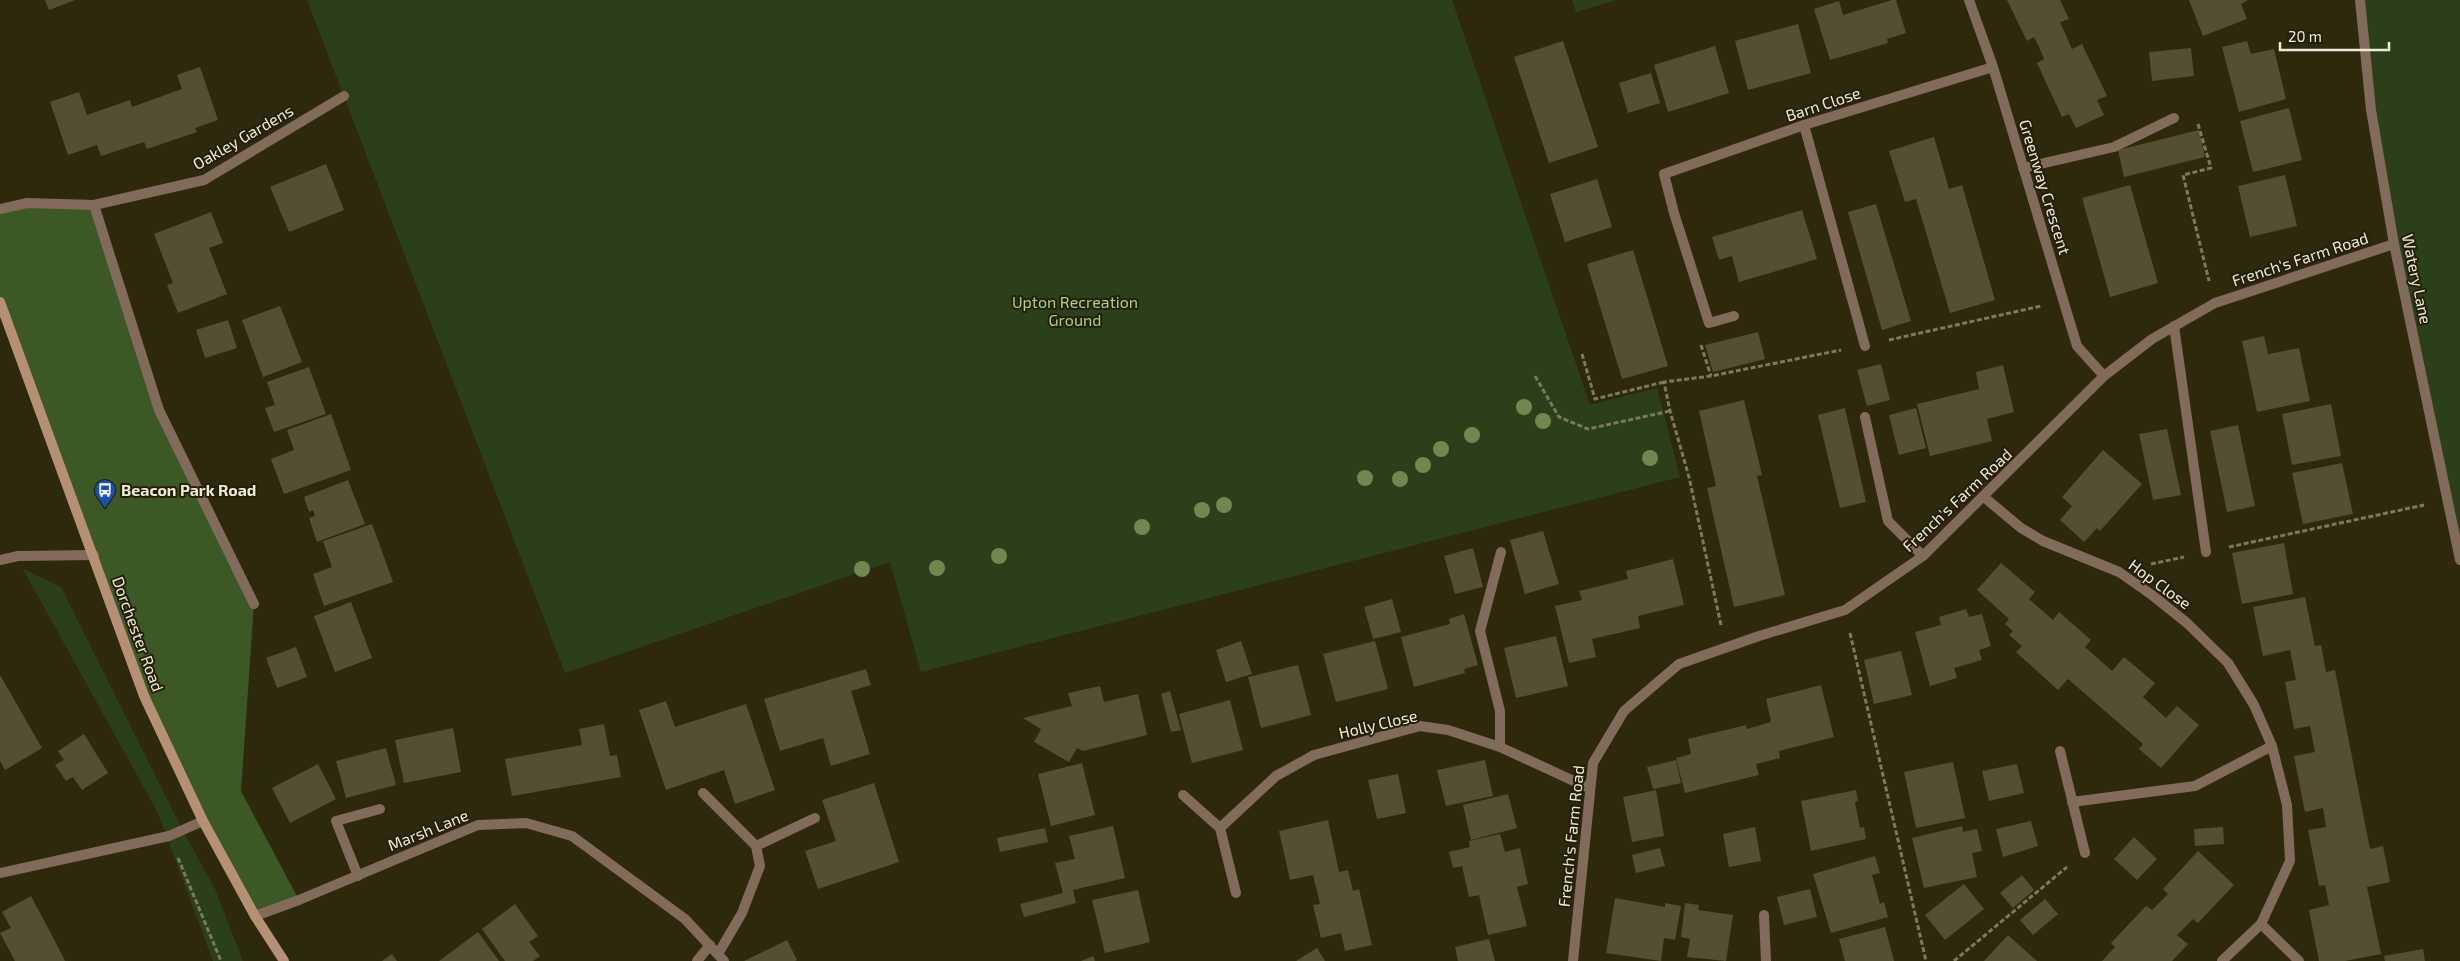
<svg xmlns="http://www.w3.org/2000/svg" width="2460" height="961" font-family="'Exo 2',sans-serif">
<rect width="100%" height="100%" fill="#2e290d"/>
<path fill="#2b401a" d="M307,0H1452L1590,405L1657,388L1680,477L921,672L890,562L565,673Z
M1572,0H1616L1576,12Z
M2360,0H2460V560L2394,244Z
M23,569L61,587L183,831L215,889L243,961H213L158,813Z"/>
<path fill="#3c5825" d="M94,205L159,410L254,604L241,791L299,900L255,916L144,696L0,302V209Z"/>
<path fill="#544f33" d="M45,0H75L49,10Z
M1892,0H1896L1906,33L1887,39L1888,43L1830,60L1814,9L1839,1L1843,15Z
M2007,0H2060L2069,19L2060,22L2072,49L2082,44L2107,96L2097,100L2104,115L2076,128L2069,114L2062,117L2037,63L2044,59L2040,49L2034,37L2027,41Z
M2189,0H2248L2241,4L2247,19L2203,36Z
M1798,24L1811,73L1748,90L1735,41Z
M1563,41L1598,147L1549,163L1514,57Z
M2247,41L2251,54L2274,49L2286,99L2239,112L2222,47Z
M1715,46L1729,93L1668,112L1654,65Z
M2191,48L2194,76L2152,81L2149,52Z
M200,67L218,120L195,128L197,132L147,149L144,142L101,156L97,145L68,155L50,102L79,92L87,115L130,100L132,107L182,89L177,75Z
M1651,73L1660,103L1628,113L1619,83Z
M2289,108L2302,160L2253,172L2240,121Z
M2199,130L2205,157L2124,177L2118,150Z
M1934,137L1949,189L1962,185L1995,300L1950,313L1916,199L1905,202L1889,151Z
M326,164L344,210L289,232L270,187Z
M2285,175L2297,226L2250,237L2238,186Z
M1597,179L1612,227L1565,242L1550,194Z
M2130,185L2158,283L2110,297L2082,198Z
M1876,204L1911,321L1882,330L1848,212Z
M1802,210L1817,259L1739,282L1732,256L1719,260L1712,237Z
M211,212L223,243L209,248L227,294L178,313L167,285L173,283L154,234Z
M1633,250L1668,366L1622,379L1587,264Z
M280,306L302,362L263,377L242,320Z
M228,320L237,348L205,358L196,330Z
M1758,332L1765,359L1713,372L1705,345Z
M2264,336L2268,354L2299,348L2310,401L2257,412L2242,341Z
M1881,364L1890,400L1867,406L1857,370Z
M2003,365L2014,412L1987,419L1992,441L1930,456L1917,404L1979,389L1976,372Z
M309,367L326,414L274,432L265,408L275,405L267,382Z
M1744,400L1762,475L1757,476L1785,595L1734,607L1707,488L1716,486L1699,411Z
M2331,404L2341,456L2292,465L2282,414Z
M1845,408L1866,502L1840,508L1818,415Z
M1916,408L1926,448L1899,455L1889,415Z
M331,414L351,470L284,494L271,459L294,450L287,430Z
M2238,425L2255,506L2227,512L2210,431Z
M2167,429L2181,495L2153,500L2139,434Z
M2103,450L2142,484L2100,531L2097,528L2084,542L2060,520L2072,506L2062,497Z
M2342,463L2353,514L2303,524L2292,473Z
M348,480L365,524L317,542L309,518L315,516L313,510L309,512L304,497Z
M372,524L393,582L324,606L313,574L332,567L323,541Z
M1543,531L1559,584L1525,594L1510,540Z
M2284,543L2293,594L2242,604L2232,553Z
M1473,548L1483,587L1455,594L1444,556Z
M1673,559L1684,605L1638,616L1640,628L1592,639L1596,657L1569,663L1555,606L1582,600L1579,591L1628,579L1626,571Z
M2001,563L2035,592L2029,599L2053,620L2059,612L2091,640L2085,647L2112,671L2124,657L2155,683L2143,697L2166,718L2177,706L2199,725L2161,768L2139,749L2143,744L2068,679L2058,690L2016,652L2022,646L2009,635L2013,631L2005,624L2009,619L1977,590Z
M2305,597L2315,646L2321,645L2326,672L2335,670L2370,849L2383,846L2390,882L2367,887L2381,954L2345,961H2319L2309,910L2329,905L2325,885L2319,886L2308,830L2326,827L2323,808L2305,812L2294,756L2315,752L2310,726L2294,729L2285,682L2296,680L2290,650L2263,656L2253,607Z
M1392,599L1401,632L1373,639L1364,607Z
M351,602L372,658L335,672L314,616Z
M1966,609L1969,617L1982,614L1991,646L1979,650L1982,660L1954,668L1957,678L1930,686L1915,632L1941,625L1939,617Z
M1464,614L1478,665L1464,669L1465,673L1414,687L1401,637L1450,624L1449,619Z
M1556,636L1568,686L1516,698L1504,648Z
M1241,641L1252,674L1226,682L1216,650Z
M1375,641L1388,689L1336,702L1323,654Z
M296,647L307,677L277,688L266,658Z
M1901,651L1912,695L1874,704L1864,660Z
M1298,665L1311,715L1261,728L1248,677Z
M866,669L871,685L851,691L870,754L831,766L823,738L780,751L764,699Z
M0,675L42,748L5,770L0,761Z
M1821,685L1834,737L1779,751L1780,758L1756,764L1759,775L1685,793L1676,758L1691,754L1688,739L1746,725L1747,729L1771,722L1766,699Z
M1100,686L1104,702L1138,694L1147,735L1083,751L1077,748L1069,762L1034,742L1041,729L1023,718L1072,706L1068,693Z
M1170,691L1181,730L1171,732L1161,694Z
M1230,700L1243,750L1192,763L1179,714Z
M666,701L675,727L746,704L775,790L735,804L724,770L666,790L639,710Z
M604,724L610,756L617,755L621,777L512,796L505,759L582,745L579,729Z
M453,728L461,772L404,783L395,740Z
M84,734L108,773L82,790L73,777L66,781L55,765L64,760L58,751Z
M386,748L396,785L346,798L336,761Z
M1485,760L1493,796L1446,806L1437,770Z
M1676,760L1681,783L1653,789L1647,767Z
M1953,762L1965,818L1916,828L1904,772Z
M1082,763L1095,815L1051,826L1038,774Z
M318,764L336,799L290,823L272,788Z
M2017,764L2024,793L1989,801L1982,771Z
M1398,774L1406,813L1377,819L1368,780Z
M874,783L899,862L818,889L805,851L836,841L822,800Z
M1656,790L1664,836L1632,842L1623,797Z
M1856,790L1858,801L1855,802L1860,828L1864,827L1866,839L1811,851L1801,801Z
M1508,794L1517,828L1471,840L1463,805Z
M1328,820L1339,872L1348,870L1353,891L1359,889L1372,945L1345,951L1341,933L1321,938L1313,905L1320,904L1313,875L1290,880L1279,831Z
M2031,821L2038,846L2003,857L1996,829Z
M1113,826L1125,878L1073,890L1076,903L1024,917L1020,904L1063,893L1055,863L1075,859L1069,836Z
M1962,826L1963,832L1977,829L1982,851L1972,853L1977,877L1924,888L1912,838Z
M1755,827L1761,861L1729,867L1723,834Z
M2223,827L2224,844L2195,846L2194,829Z
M1045,828L1048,842L1000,852L997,838Z
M1500,834L1505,852L1520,848L1528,884L1517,887L1527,926L1488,935L1479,895L1469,897L1462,866L1453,868L1449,852L1470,847L1469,841Z
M2134,837L2157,859L2137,880L2114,859Z
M1660,848L1665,866L1636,873L1632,855Z
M2198,851L2234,885L2198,923L2193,919L2177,935L2188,944L2172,961H2102L2115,947L2111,943L2146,906L2152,910L2168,894L2163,889Z
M1875,856L1880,873L1872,875L1880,904L1884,902L1888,917L1831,933L1813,874Z
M2022,875L2034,890L2013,908L2000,893Z
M1964,884L1984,909L1945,940L1925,915Z
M1810,889L1817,917L1784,925L1777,897Z
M1138,890L1150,942L1105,953L1092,900Z
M31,896L56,943L65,961H15L0,933L11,928L2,912Z
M1615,898L1665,907V903L1681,906L1675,940L1664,938L1661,961L1606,953Z
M2045,899L2058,914L2033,935L2020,920Z
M1685,903L1699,905L1698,910L1733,915L1726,961L1687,957L1690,939L1681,937Z
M515,904L538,936L529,942L540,956L533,961H505L482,929Z
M1885,927L1894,961H1845L1839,939Z
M478,932L499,961H439Z
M2008,935L2028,953L2037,961H1984Z
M1489,939L1495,961H1458L1455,947Z
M787,940L797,960L795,961H744Z
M1317,948L1325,961H1296Z
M2423,949L2425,961H2385L2384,956Z
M392,954L397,961H382Z
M1093,956L1095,961H1081Z"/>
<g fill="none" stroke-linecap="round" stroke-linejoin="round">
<path stroke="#7c7861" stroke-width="3" stroke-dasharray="5 2.5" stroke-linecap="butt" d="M2198,124L2211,168L2183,175L2209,281
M1889,340L2041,306
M1701,345L1711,376
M1582,354L1595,399L1664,382
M1535,376L1559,417L1588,429L1670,411
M2229,547L2424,505
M2151,564L2184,557
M1721,625L1689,477L1670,411L1664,382L1711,376L1841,350
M1850,633L1926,961
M178,858L221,961
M1954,961L2067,867"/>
<path stroke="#826b5b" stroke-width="10" d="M1804,125L1865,346
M2023,168L2114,147L2174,118
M1664,174L1674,213L1709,323L1734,316
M2174,326L2206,552
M159,410L254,604
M1865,417L1888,521L1923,556
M1500,747V711L1480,631L1501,552
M703,793L756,846L815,818
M0,873L169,836L203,821
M358,876L336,821L380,809
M2261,924L2299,961
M718,954L742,913L760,866L756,846
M697,961L710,945"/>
<path stroke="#826b5b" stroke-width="10" d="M1969,0L1993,67L2077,346L2104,376
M2360,0L2371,110L2394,244L2460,560
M1664,174L1804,125L1993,67
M94,205L159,410
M0,209L27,203L94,205L204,180L344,96
M1984,497L2021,528L2043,541L2119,572L2152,595L2187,623L2228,663L2254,705L2272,746L2287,805L2290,861L2261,924L2222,961
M0,560L18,556L94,555
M2060,751L2085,853
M1183,795L1220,828L1236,893
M2072,802L2195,786L2272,746
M1220,828L1276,776L1314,755L1420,726L1448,730L1500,747L1589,788
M1764,915L1766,961
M255,916L299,900L478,825L526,823L572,836L685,919L724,961
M1573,961L1593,763L1624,711L1679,664L1759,636L1845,610L1923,556L2104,376L2152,339L2215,303L2394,244"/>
<path stroke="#b59076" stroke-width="10" d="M0,302L144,696L203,821L255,916L284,961"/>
</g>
<g fill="#708750">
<circle cx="1524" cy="407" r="8"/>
<circle cx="1543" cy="421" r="8"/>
<circle cx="1472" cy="435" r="8"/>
<circle cx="1441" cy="449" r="8"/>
<circle cx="1650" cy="458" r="8"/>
<circle cx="1423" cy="465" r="8"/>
<circle cx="1365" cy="478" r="8"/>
<circle cx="1400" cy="479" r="8"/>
<circle cx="1224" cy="505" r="8"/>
<circle cx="1202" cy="510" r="8"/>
<circle cx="1142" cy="527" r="8"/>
<circle cx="999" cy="556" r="8"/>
<circle cx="937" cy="568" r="8"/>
<circle cx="862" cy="569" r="8"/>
</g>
<defs>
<g id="bus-pin" transform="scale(1.125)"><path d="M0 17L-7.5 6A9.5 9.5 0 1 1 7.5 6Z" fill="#1a4fb4" stroke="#241f04"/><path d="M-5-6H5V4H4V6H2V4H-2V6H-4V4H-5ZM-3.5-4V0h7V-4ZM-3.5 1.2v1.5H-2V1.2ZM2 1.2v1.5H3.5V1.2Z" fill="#fff"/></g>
</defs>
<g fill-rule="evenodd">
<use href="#bus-pin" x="105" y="490"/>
</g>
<g text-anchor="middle" stroke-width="4" stroke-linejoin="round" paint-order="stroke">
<g font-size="16" fill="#eeebdb" stroke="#241f04">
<text transform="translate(1823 104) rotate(-18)" y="6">Barn Close</text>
<text transform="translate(243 137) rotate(-30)" y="6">Oakley Gardens</text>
<text transform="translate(2045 187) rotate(73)" y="6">Greenway Crescent</text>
<text transform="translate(2300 259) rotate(-18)" y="6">French's Farm Road</text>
<text transform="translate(2417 279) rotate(78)" y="6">Watery Lane</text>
<text transform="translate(1957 500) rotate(-43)" y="6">French's Farm Road</text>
<text transform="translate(2160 584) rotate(36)" y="6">Hop Close</text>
<text transform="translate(138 634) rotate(70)" y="6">Dorchester Road</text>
<text transform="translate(1378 724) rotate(-13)" y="6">Holly Close</text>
<text transform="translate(428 830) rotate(-22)" y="6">Marsh Lane</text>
<text transform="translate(1571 836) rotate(-84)" y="6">French's Farm Road</text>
</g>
<g font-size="16" fill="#a6d486" stroke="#241f04">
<text x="1075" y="308">Upton Recreation<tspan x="1075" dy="18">Ground</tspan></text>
</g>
<g font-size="16" font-weight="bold" fill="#eeebdb" stroke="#241f04" text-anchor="start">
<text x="121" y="496">Beacon Park Road</text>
</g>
</g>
<path d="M2280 42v8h109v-8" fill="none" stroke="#eeebdb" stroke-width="2.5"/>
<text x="2288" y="42" font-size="15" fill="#eeebdb" stroke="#241f04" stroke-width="4" paint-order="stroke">20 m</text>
</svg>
